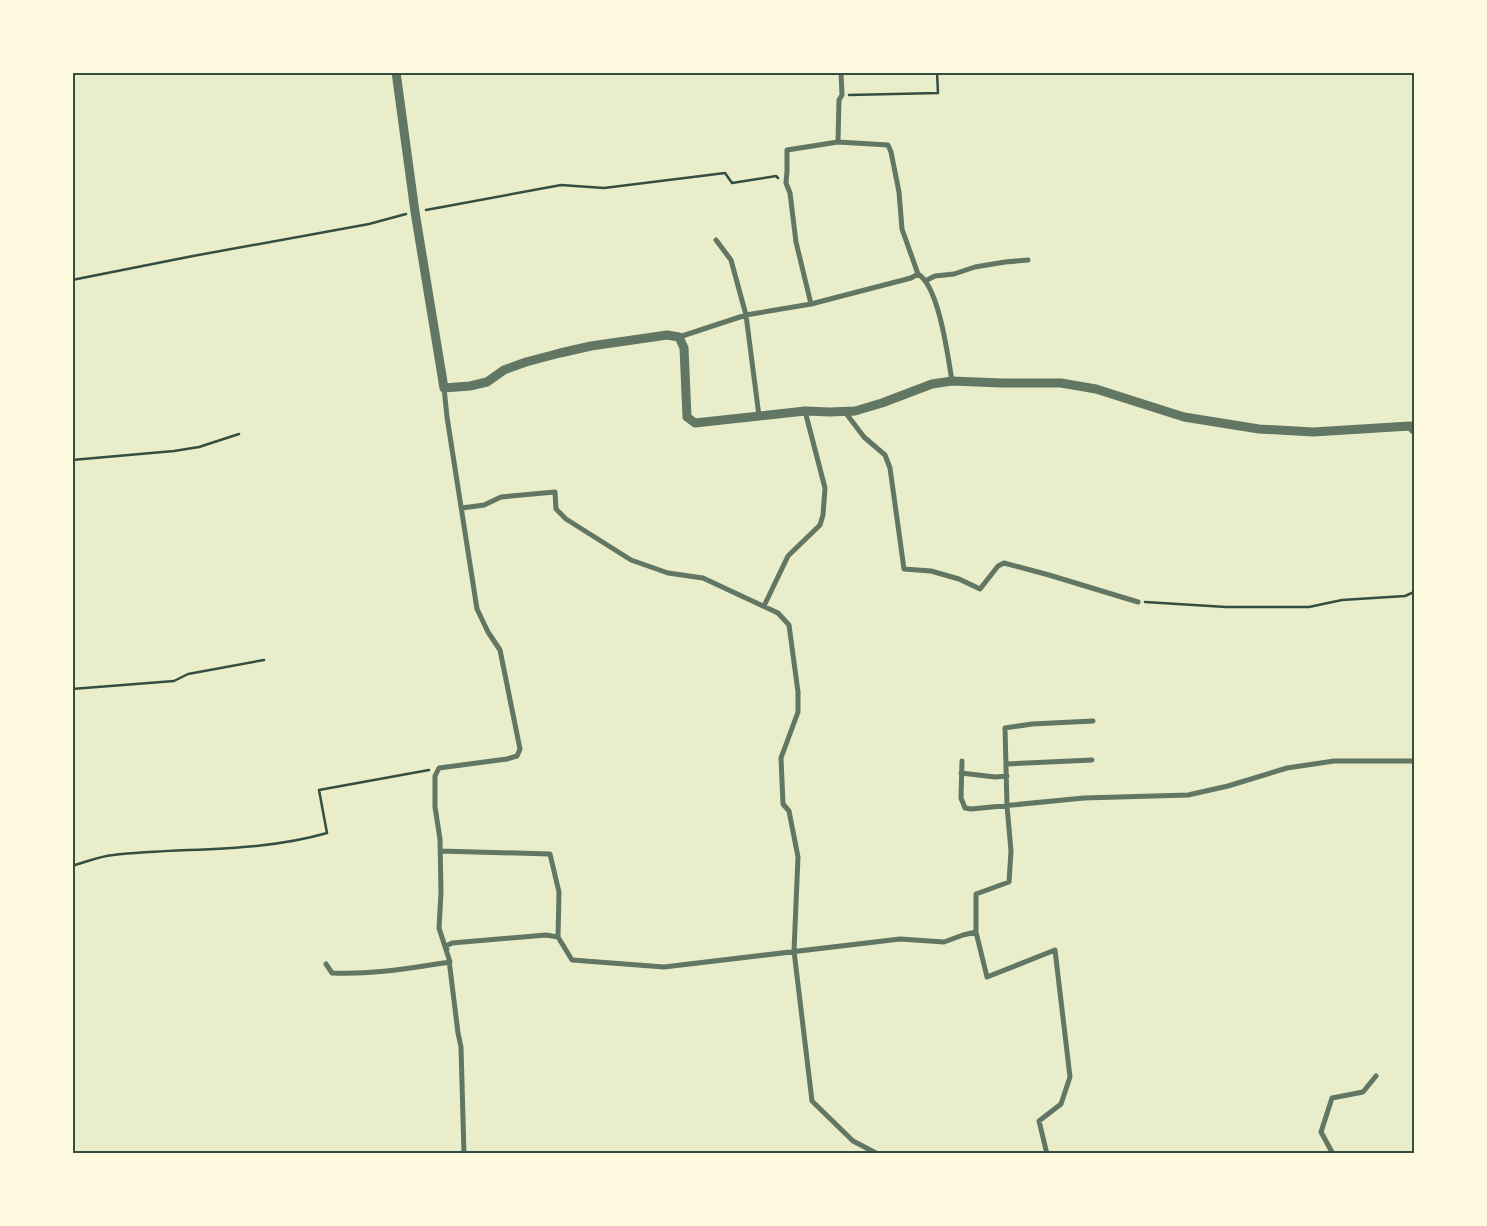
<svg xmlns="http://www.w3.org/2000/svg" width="1487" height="1226" font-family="Spectral,serif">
<rect width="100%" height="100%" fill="#e9edc9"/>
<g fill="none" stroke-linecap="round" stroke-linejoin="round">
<path stroke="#344e41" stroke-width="2.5" d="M849,95L938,93L937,72
M426,210L561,185L604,188L725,173L732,183L776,176L778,178
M72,280L193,256L369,224L406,214
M72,460L174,451L199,447L239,434
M1145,602L1226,607H1309L1342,600L1405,596L1414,592
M72,689L174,681L188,674L264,660
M72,866C86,862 100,856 113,855C185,847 258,853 327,833L319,790L429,770"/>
<path stroke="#617663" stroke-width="5" d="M841,72L842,95L839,100L838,142L787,150V171L786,183L790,193L796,242L811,304L911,278L918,274
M838,142L888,145L891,152L899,192L902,229L918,274C939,286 948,357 952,381
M716,240L731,260L746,315L759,416
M925,281L935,276L954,274L975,267L1005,262L1028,260
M679,337L746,315L811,304
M845,412L864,437L885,455L890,468L904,569L931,571L959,579L980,589L998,566L1004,563L1049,575L1138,602
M462,508L484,505L501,497L555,492L556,509L566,519L631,560L668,573L703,578L778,613L789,625L798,692V712L781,758L783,804L789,811L798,857L794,951L812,1101L853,1141L878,1154
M764,606L788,556L820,525L823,515L825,488L805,411
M962,761L961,798L965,808L971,809L1084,798L1188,795L1228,786L1287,768L1334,761H1414
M1007,764L1092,760
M961,773L995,777L1007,776
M440,851L550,854L559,892L558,937
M447,949L446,946L452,943L546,935L558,937L572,960L664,967L900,939L944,942L963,935L976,932
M449,960L458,1033L461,1047L464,1154
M326,964L332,973C372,975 410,968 450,962L439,928L441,893L440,839L435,807V776L439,768L507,759L517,756L520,749L500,650L488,632L477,609L447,417L444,388
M1047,1154L1039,1121L1061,1104L1070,1077L1055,950L987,977L976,932V894L1009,882L1011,851L1007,806L1005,728L1032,724L1093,721
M1333,1154L1321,1132L1332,1098L1363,1092L1376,1076"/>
<path stroke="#617663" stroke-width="9" d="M396,72L415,212L444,388L470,386L487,382L504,370L526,362L560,353L591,346L667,335L679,337L684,348L687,417L695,423L805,411L830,412L855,411L882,403L932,384L952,381L1001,383H1061L1096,389L1184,417L1259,429L1313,432L1410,426L1414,430"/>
</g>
<rect width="1487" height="1226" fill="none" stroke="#fefae0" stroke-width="148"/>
<rect x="74" y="74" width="1339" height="1078" fill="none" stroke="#344e41" stroke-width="2"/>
</svg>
